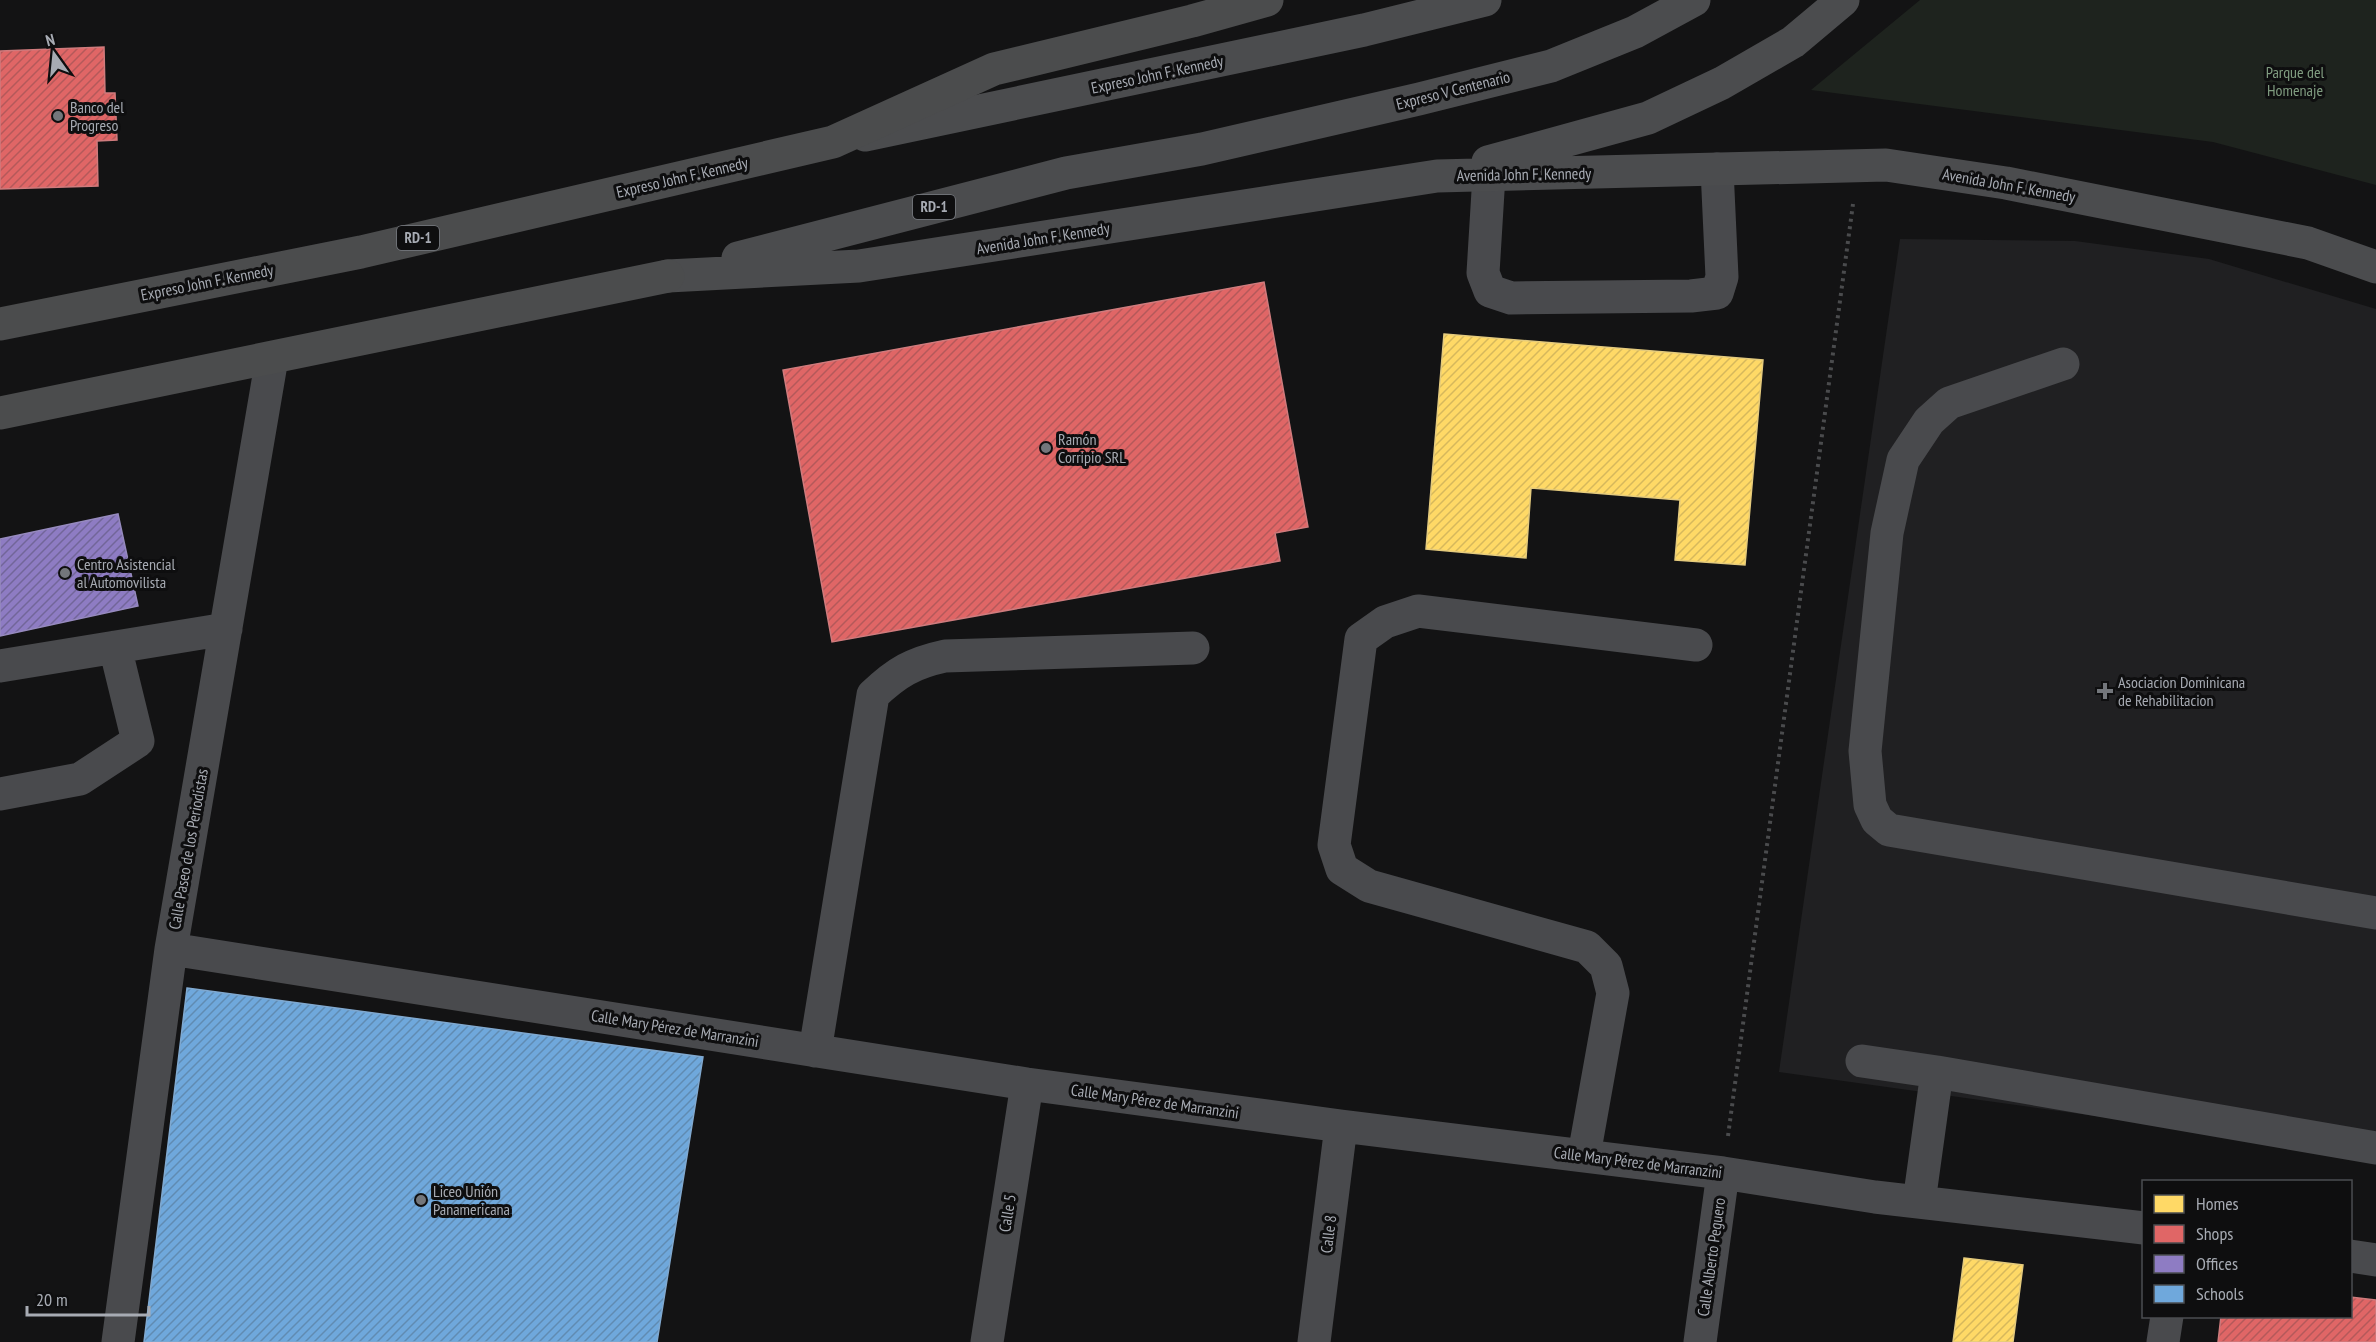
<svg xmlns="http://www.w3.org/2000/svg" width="2376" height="1342" font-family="'PT Sans Narrow',sans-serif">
<defs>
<pattern id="homes-hatch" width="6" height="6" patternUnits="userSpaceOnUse" patternTransform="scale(1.5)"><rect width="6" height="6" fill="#ffd966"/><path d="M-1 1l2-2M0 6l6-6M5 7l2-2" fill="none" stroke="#d6b85c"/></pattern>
<pattern id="shops-hatch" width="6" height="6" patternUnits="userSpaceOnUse" patternTransform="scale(1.5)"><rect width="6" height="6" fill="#e06666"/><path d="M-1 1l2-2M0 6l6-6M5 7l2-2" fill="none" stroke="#b4595a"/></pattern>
<pattern id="offices-hatch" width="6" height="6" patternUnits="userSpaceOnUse" patternTransform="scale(1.5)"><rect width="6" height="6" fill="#8e7cc3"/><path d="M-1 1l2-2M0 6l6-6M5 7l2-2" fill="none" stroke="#726699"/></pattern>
<pattern id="schools-hatch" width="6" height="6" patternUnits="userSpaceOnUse" patternTransform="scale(1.5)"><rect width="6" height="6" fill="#6fa8dc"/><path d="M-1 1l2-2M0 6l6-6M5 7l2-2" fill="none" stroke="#608bb2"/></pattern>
</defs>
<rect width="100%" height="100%" fill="#131314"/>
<path fill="#202022" d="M1900,239L2075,241L2209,259L2376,309V1155L1779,1072Z"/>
<path fill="#1e231e" d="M1920,0H2376V185L2213,142L1811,90Z"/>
<path fill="url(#homes-hatch)" stroke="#e5cb7d" stroke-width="1.5" d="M1444,334L1763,360L1745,565L1675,560L1680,500L1531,488L1526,558L1426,549Z
M1964,1258L2023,1265L2013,1342H1953Z"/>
<path fill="url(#shops-hatch)" stroke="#cf7b7d" stroke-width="1.5" d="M104,47L105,93H115L117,140L97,141L98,186L0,189V51Z
M1264,282L1308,527L1275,533L1280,561L832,642L783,370Z
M2350,1297L2376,1300V1342H2218L2221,1316H2350Z"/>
<path fill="url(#offices-hatch)" stroke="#968abe" stroke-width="1.5" d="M118,514L138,606L0,636V539Z"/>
<path fill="url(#schools-hatch)" stroke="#80a9d0" stroke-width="1.5" d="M187,988L703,1057L657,1342H144Z"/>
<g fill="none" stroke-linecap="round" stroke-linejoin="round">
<path stroke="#4a4b4d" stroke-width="4" stroke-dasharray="3 4.5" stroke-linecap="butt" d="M1728,1136L1853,204"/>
<path stroke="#494a4d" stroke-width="33" d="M1489,175L1483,273L1490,291L1511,298L1691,296L1717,293L1722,277L1717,169
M2063,364L1949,403L1929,421L1903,460L1887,533L1865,751L1870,805L1877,820L1889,830L2376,913
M0,666L226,629
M0,794L80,779L138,741L115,647
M171,949L1027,1084L1341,1126L1723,1173L1875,1197L2144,1228
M815,1051L873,695C897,672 913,663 945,656L1193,648
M1862,1061L1937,1072
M1584,1155L1613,993L1606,966L1587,947L1369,886L1342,869L1334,845L1361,639L1385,622L1418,611L1696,645
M1919,1202L1937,1072L2376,1148
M2350,1256L2376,1260
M118,1342L171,949L272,358
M987,1342L1027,1084
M1314,1342L1341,1126
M1700,1342L1723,1173
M2163,1342L2167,1316"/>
<path stroke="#4b4c4e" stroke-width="33" d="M865,135L1364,30L1485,0
M1488,162L1648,118L1722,83L1793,42L1843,0
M738,258L1066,173L1202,149L1419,99L1551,66L1635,32L1694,0
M668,276L859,266L1437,176L1886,165L2006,183L2308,243L2376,267"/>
<path stroke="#4b4c4d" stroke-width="33" d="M0,324L361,252L833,142L994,69L1192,21L1267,0
M0,413L668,276"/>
</g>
<g fill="#73767b" stroke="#0e0e0f" stroke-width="2">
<circle cx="58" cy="116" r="6"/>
<circle cx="1046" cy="448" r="6"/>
<circle cx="65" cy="573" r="6"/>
<path d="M2102 682h6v6h6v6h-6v6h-6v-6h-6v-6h6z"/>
<circle cx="421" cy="1200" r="6"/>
</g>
<g text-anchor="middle" stroke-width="6" stroke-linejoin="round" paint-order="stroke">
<g fill="#0e0e0f" stroke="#797c82" stroke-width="1.5">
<rect x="913" y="195" width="42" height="24" rx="4.5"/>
<rect x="397" y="226" width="42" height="24" rx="4.5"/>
</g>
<g font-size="15" font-weight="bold" fill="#a7abb3">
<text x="934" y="212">RD-1</text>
<text x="418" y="243">RD-1</text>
</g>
<g font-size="16" fill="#809c80" stroke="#0e0e0f">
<text x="2295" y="78">Parque del<tspan x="2295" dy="18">Homenaje</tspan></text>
</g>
<g font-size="16" fill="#a7abb3" stroke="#0e0e0f">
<text transform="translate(1157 74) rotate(-12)" y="6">Expreso John F. Kennedy</text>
<text transform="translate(1453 90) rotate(-14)" y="6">Expreso V Centenario</text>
<text transform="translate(1524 174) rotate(-1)" y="6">Avenida John F. Kennedy</text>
<text transform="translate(682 177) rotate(-13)" y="6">Expreso John F. Kennedy</text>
<text transform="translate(2009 185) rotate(10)" y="6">Avenida John F. Kennedy</text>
<text transform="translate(1043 238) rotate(-9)" y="6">Avenida John F. Kennedy</text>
<text transform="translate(207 282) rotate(-11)" y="6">Expreso John F. Kennedy</text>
<text transform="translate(188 849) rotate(-80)" y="6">Calle Paseo de los Periodistas</text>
<text transform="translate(675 1028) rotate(9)" y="6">Calle Mary Pérez de Marranzini</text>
<text transform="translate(1155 1101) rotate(8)" y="6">Calle Mary Pérez de Marranzini</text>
<text transform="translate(1638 1162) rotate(7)" y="6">Calle Mary Pérez de Marranzini</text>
<text transform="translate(1007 1213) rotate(-81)" y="6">Calle 5</text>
<text transform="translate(1328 1234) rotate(-83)" y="6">Calle 8</text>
<text transform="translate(1711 1257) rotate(-82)" y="6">Calle Alberto Peguero</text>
</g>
<g font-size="16" fill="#a7abb3" stroke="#0e0e0f" text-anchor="start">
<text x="70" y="113">Banco del<tspan x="70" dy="18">Progreso</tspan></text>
<text x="1058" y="445">Ramón<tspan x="1058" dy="18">Corripio SRL</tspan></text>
<text x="77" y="570">Centro Asistencial<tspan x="77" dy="18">al Automovilista</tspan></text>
<text x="2118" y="688">Asociacion Dominicana<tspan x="2118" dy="18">de Rehabilitacion</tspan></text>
<text x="433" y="1197">Liceo Unión<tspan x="433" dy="18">Panamericana</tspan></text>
</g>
</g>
<rect x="2142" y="1180" width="210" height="138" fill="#0e0e0f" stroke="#4b4d51" stroke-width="1.5"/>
<rect x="2154" y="1195" width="30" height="18" fill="#ffd966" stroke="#4b4d51" stroke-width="1.5"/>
<text x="2196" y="1210" font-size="18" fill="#a7abb3">Homes</text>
<rect x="2154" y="1225" width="30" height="18" fill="#e06666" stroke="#4b4d51" stroke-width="1.5"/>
<text x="2196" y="1240" font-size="18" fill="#a7abb3">Shops</text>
<rect x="2154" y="1255" width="30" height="18" fill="#8e7cc3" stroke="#4b4d51" stroke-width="1.5"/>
<text x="2196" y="1270" font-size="18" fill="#a7abb3">Offices</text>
<rect x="2154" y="1285" width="30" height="18" fill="#6fa8dc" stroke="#4b4d51" stroke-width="1.5"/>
<text x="2196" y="1300" font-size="18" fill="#a7abb3">Schools</text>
<g transform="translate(54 54) rotate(345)" stroke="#0e0e0f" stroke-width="4.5" paint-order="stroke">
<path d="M0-4.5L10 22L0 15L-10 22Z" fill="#a7abb3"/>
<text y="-9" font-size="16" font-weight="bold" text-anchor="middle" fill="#a7abb3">N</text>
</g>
<path d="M27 1306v9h122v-9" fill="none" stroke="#a7abb3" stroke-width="3"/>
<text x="36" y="1306" font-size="18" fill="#a7abb3" stroke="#0e0e0f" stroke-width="4.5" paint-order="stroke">20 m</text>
</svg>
